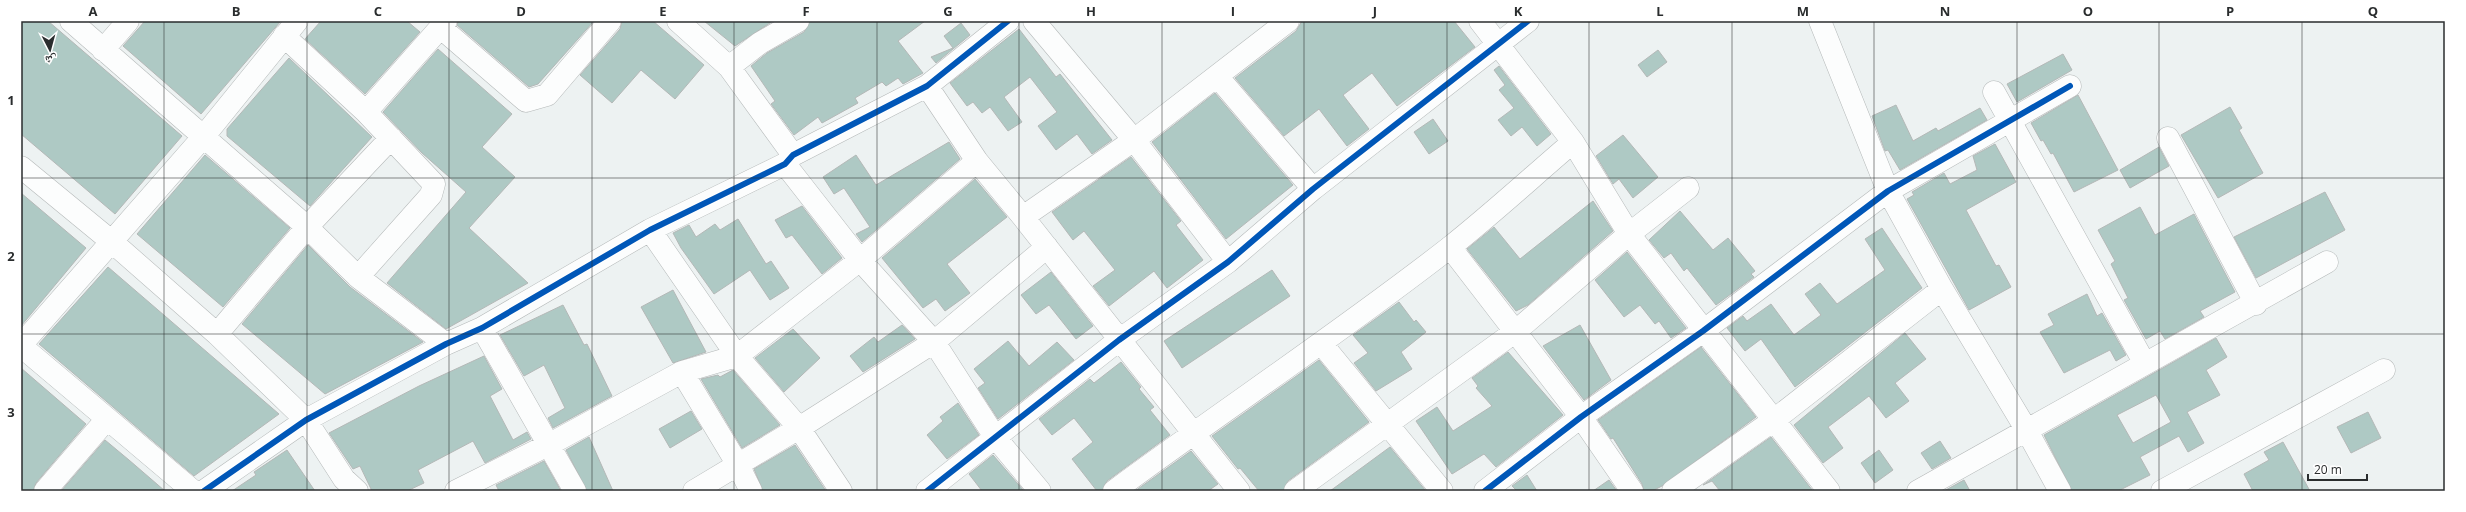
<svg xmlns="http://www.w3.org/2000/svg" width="2466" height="512" font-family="'Open Sans','Noto Naskh Arabic',sans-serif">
<rect width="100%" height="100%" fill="#edf2f2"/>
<path fill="#aec9c4" stroke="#b4b8b7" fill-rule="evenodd" d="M21,21H48L182,136L115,214L21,134Z
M145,21H281L201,114L123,46Z
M321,21H407L420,32L365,94L305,39Z
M458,21H594L538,84L529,87L457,25Z
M622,21H653L704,65L675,99L641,70L612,103L580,75L620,29Z
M704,21H773L735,46Z
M810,21H925L898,41L923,73L903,84L898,78L886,86L882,82L855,98L858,103L822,123L818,117L794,135L771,104L775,101L751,66L767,53L804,32Z
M1302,21H1454L1475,47L1397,106L1372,73L1343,95L1369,129L1347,146L1319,109L1284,136L1235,78L1296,31Z
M961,23L970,35L936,63L931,57L953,48L944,36Z
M1019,29L1056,77L1060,74L1112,140L1092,154L1077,134L1056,150L1038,126L1057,112L1030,77L1004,97L1022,122L1008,131L990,107L982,113L973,102L967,106L950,83Z
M438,49L512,114L482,147L515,177L469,228L528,283L446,329L387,283L466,192L422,153L383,112Z
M1658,50L1667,62L1647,77L1638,65Z
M2063,54L2072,70L2017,102L2007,84Z
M289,58L372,137L310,206L227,136V129Z
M1499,66L1551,134L1537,146L1522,127L1511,136L1498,120L1514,108L1499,90L1505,85L1494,70Z
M1215,93L1293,185L1226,239L1152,142Z
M2078,95L2118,170L2074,192L2053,153L2051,154L2043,140L2041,141L2031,123Z
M1896,105L1913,141L1936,128L1938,131L1980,108L1987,120L1900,170L1888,150L1885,151L1872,116Z
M2230,107L2242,128L2239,130L2263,173L2218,198L2181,135Z
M1433,119L1448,141L1429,154L1414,132Z
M1623,135L1658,177L1633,198L1619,179L1613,184L1596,156Z
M949,142L960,159L862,242L856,234L870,227L844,188L834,194L823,177L856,155L876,185Z
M1995,144L2016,182L1966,210L1996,266L1999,265L2011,287L1969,310L1907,199L1914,195L1912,192L1944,173L1950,184L1977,170L1973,156Z
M2159,147L2169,166L2130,188L2120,170Z
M205,155L290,228L223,307L137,234Z
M1131,157L1181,221L1176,225L1203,260L1167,288L1154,271L1109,306L1093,286L1115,270L1084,231L1073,240L1052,212Z
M975,179L1007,217L947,264L970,293L945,311L936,299L923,308L882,258Z
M2325,192L2345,230L2256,278L2234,237Z
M21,193L86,248L21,326Z
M1593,201L1613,231L1528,305L1516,311L1467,249L1494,227L1520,259Z
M802,206L842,258L822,274L792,235L786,238L775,220Z
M2140,207L2155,235L2194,214L2235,292L2200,311L2204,317L2165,339L2160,331L2146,339L2124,300L2128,298L2111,264L2115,261L2098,230Z
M1680,211L1713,250L1728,238L1755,271L1751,274L1754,277L1716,305L1687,268L1684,271L1671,253L1664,258L1649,240Z
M738,219L766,264L771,261L789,288L770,300L750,270L714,294L681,248L673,233L689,225L696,237L715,224L720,230Z
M1882,228L1922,288L1795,387L1761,339L1745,351L1727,328L1743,316L1747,321L1771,304L1794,335L1821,315L1805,294L1820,283L1837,304L1885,270L1865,239Z
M308,245L350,287L423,342L325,394L242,324Z
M1627,252L1686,328L1671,338L1659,321L1655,324L1640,305L1624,317L1595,280Z
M108,267L279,414L194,476L39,344Z
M1272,270L1290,296L1182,368L1164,341Z
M1051,272L1093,326L1076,339L1049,305L1036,314L1021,295Z
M673,290L706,352L673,363L641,307Z
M2087,294L2097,316L2102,313L2126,355L2116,361L2110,350L2064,373L2040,332L2054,325L2048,314Z
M1399,302L1414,322L1416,320L1426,332L1401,352L1412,369L1376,391L1354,363L1368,353L1353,335Z
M563,305L584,345L587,344L612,396L553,428L548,418L565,408L544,365L524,376L500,335Z
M902,325L915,339L863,372L850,356L874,337L878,342Z
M1580,325L1611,380L1584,400L1543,346Z
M793,329L820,358L784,392L755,358Z
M1905,333L1926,359L1895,383L1909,401L1886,418L1869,396L1828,427L1843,448L1823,463L1794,425Z
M2216,338L2227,357L2206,370L2220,395L2187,412L2204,443L2188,452L2179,436L2140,457L2150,475L2118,491H2072L2044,435ZM2156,395L2171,422L2133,443L2117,415Z
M1008,341L1029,366L1057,342L1074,360L998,419L978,388L985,383L974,369Z
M1701,347L1756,417L1662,486L1652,491H1644L1642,484L1613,438L1611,439L1598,420Z
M1508,352L1563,415L1496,467L1484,454L1452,474L1416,421L1437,407L1453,431L1492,406L1476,388L1478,386L1472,378Z
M484,356L502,389L490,396L513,440L527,432L531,439L485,463L473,441L418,470L424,483L407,491H372L360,466L353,469L329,433L419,386Z
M1319,360L1369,422L1288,481L1283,491H1259L1240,468L1238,469L1212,436Z
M1121,362L1141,387L1139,389L1154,407L1150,410L1170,435L1107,481L1102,491H1097L1072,459L1093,442L1074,418L1052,435L1039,419L1090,379L1094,383Z
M21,368L86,424L36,483L33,491H21Z
M733,370L780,425L742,448L701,379L718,375L720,377Z
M958,403L979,435L947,459L927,435L943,421L940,417Z
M691,411L702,429L670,448L659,429Z
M2368,412L2381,438L2351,453L2337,427Z
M589,437L613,491H587L566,450Z
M1771,437L1813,491H1720L1712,481L1703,485Z
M105,440L129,460L165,491H61Z
M1940,441L1951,458L1932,469L1921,453Z
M2283,442L2310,491H2253L2244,474L2269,460L2264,452Z
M795,445L826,491H763L754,469Z
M1390,447L1426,491H1330Z
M287,450L315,491H232L256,475L254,472Z
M1879,450L1893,470L1875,483L1861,463Z
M1191,451L1218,484L1208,491H1135Z
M993,455L1024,491H982L969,474Z
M544,461L561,491H499L496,485Z
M1527,475L1537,491H1517L1512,486Z
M1609,480L1617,491H1593Z
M1964,480L1970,491H1944Z"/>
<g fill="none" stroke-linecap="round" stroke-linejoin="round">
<g stroke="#b5b9b9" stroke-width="23">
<path id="minor" d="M71,21L307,227L358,277L446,344
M678,21L729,67L793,155
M1034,21L1134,140L1228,262
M1480,21L1573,142L1629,234L1829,491
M1820,21L1888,191L1942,289L2026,429L2060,491
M440,27L526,101L547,95L610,21
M284,36L366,112L434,184L431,195L358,277
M103,50L128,21
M729,67L760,43L798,21
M1217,76L1313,189
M927,86L977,161L1023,217L1239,491
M1994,92L2145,364
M366,112L446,21
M2168,138L2256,304
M785,164L860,260L934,342L995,437L1040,491
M21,167L111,241L217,334L306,420L344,479L357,491
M1023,217L1134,140L1288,21
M650,230L737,356L799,428L841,491
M1450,247L1581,417L1632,491
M482,328L575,491
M217,334L307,227L391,138
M1321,343L1442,491
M21,345L204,136L297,21
M21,346L193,491
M682,372L738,465L751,491
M45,491L106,420
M204,491L306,420L446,344L482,328L650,230L785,164L793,155L927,86L1008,21
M456,491L550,444L682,372L737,356L860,260L977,161
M694,491L799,428L934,342L1047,247
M927,491L1119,340L1228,262L1313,189L1528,21
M1114,491C1225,409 1340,333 1449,248C1492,214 1532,177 1573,142
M1295,491L1516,331L1629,234L1688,188
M1485,491L1581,417L1703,331L1888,191L2070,86
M1673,491L1774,420L1942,289
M1918,491L2327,262
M2162,491L2384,370"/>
</g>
<use href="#minor" stroke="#fcfdfd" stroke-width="22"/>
<g stroke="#fff" stroke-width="8">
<path id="cycleway" d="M204,491L306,420L446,344L482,328L650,230L785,164L793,155L927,86L1008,21
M927,491L1119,340L1228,262L1313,189L1528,21
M1485,491L1581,417L1703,331L1888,191L2070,86"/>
</g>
<use href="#cycleway" stroke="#0057b8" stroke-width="6"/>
</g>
<path fill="none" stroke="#2a2d2e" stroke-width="1" stroke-opacity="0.55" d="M164,21V491M307,21V491M449,21V491M592,21V491M734,21V491M877,21V491M1019,21V491M1162,21V491M1304,21V491M1447,21V491M1589,21V491M1732,21V491M1874,21V491M2017,21V491M2159,21V491M2302,21V491M21,178H2445M21,334H2445"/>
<rect width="2466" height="512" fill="none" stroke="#ffffff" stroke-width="44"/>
<g transform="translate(50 50) rotate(174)" stroke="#ffffff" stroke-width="3" paint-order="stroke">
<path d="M0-3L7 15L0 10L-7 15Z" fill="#2a2d2e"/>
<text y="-6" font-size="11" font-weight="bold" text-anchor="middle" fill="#2a2d2e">ش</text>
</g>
<path d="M2308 474v6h59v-6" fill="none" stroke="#2a2d2e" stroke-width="2"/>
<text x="2314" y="474" font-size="12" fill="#2a2d2e" stroke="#ffffff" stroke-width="3" paint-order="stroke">20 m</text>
<rect x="22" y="22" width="2422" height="468" fill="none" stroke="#2a2d2e" stroke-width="1.5"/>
<g font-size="13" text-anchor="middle" font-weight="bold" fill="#2a2d2e">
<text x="93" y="16">A</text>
<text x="236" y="16">B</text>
<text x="378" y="16">C</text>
<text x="521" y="16">D</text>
<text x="663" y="16">E</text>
<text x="806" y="16">F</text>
<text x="948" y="16">G</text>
<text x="1091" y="16">H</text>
<text x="1233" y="16">I</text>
<text x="1375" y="16">J</text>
<text x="1518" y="16">K</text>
<text x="1660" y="16">L</text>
<text x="1803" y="16">M</text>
<text x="1945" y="16">N</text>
<text x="2088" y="16">O</text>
<text x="2230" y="16">P</text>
<text x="2373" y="16">Q</text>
<text x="11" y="105">1</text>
<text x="11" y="261">2</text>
<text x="11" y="417">3</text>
</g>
</svg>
